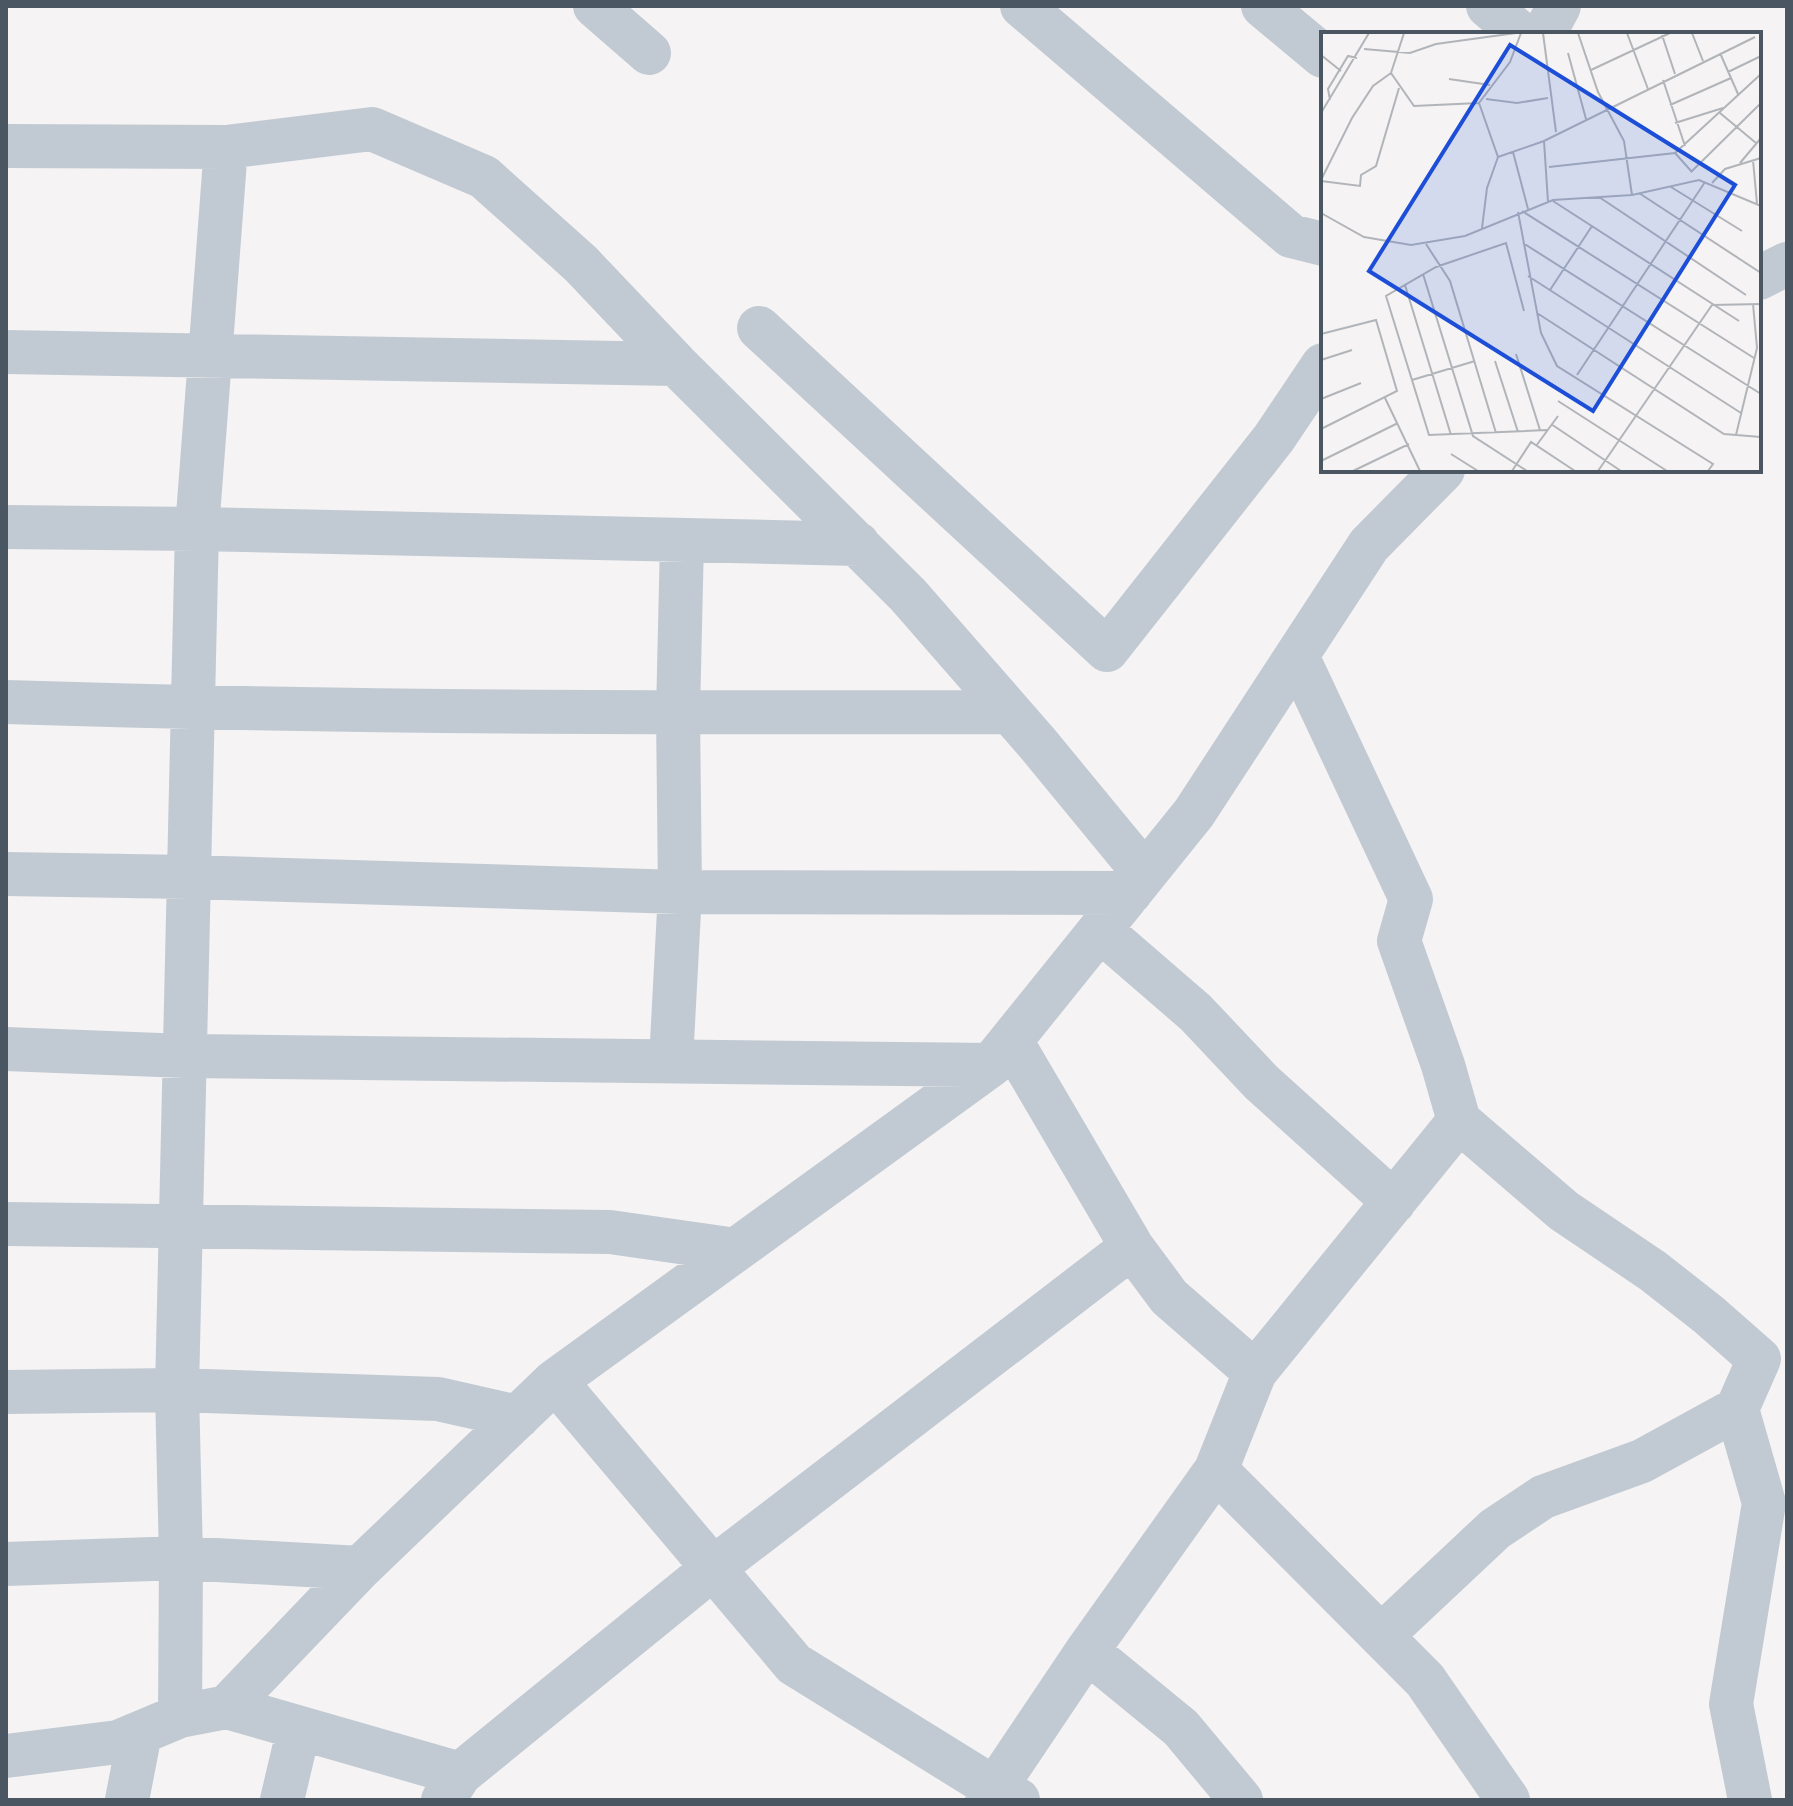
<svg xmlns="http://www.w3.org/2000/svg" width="1793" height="1806" font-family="Karla,sans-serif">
<rect width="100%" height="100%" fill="#f5f3f3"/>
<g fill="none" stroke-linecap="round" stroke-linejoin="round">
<path stroke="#c1cad2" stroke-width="44" d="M595,6L649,53
M1022,6L1291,236L1323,244
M1263,6L1323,56
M1488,6L1521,34
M1544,34L1559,6
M6,146L226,147L372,129L484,177L581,264L676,364L908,595L1038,744L1145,874
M1759,278L1787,264
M759,328L1107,650L1274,438L1323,365
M6,352L676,364
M6,527L197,529L858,544
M1297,656L1411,899L1399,941L1443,1065L1459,1121L1564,1211L1653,1271L1709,1315L1759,1359L1737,1409L1764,1503L1731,1704L1750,1800
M6,702C340,713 675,713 1010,712
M6,874L189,877L680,892L1130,893
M1100,930L1196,1013L1261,1082L1394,1202
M1011,1041L1132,1247L1169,1297L1255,1372
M6,1049L185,1056L991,1065
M671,1061L680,892L678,713L682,540
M6,1224L610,1232L736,1250
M555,1381L794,1664L994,1788L1018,1800
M6,1392L177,1390L438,1399L518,1417
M1216,1470L1425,1680L1508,1800
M6,1564L181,1558L360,1568
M1381,1636L1495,1529L1543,1497L1642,1461L1737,1409
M1087,1651L1181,1728L1241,1800
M227,1707L460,1774
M180,1716L181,1558L177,1390L197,529L226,147
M6,1756L118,1742L180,1716L227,1707L360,1568L555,1381L991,1065L1194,813L1369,545L1443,470
M127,1800L140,1733
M282,1800L299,1728
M443,1800L460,1774L712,1569L1132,1247
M987,1800L1087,1651L1216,1470L1255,1372L1459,1121"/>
</g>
<g transform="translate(1321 32)">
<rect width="440" height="440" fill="#f5f3f3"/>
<path fill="none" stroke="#b1b4b9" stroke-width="2" d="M222,1L235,100M257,1L277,60L303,109L311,163M306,1L327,57M371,1L382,29M341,3L354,42M43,17L89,21L115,12L195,1M247,21L265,87M399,21L417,62M0,23L20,39M270,38L349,1M407,40L440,24M70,41L93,74L158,71M128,47L169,53M342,48L364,114M165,67L196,71L227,66M9,68L7,57L27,24L36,26M349,73L410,46M0,81L48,1M399,81L435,111M354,91L402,76M223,109L227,170M192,120L207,177M354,121L371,140M177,125L223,109L434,5M432,128L436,172M419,131L440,106M228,135L354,121L440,42M370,140L440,71M0,148L31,86L52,54L70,41L83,1M0,149L39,154L40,143L55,134L78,56M391,151L404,137L440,126M350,155L421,199M318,161L440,241M278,165L425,263M232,169L418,289M201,179L433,326M197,180L220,301L236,334L392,432L387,439M0,181L43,205L90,213L144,204L232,168L311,163L378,148L440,174M161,196L166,156L177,125L158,71L189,30L200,1M202,211L440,362M105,212L129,249L175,401M102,242L152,404L206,439M207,244L420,381M84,253L130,403M229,258L271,194M203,279L185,211L115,235L65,264L108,403L226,398M216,281L403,402L440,405M0,302L55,288L76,359L0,397M195,322L219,398M0,328L31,318M174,329L197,400M256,343L384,150M91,348L154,329M64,366L99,439M0,367L40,351M237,369L346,439M230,392L300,439M415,403L436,316L432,272M215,414L237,384M130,422L157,439M0,429L77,391M32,439L88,412M191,439L210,410L254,439M277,439L391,273L440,272"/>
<path fill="#1d4ed8" fill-opacity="0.15" stroke="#1d4ed8" stroke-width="4" d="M189,13L414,153L272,379L48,239Z"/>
<rect width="440" height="440" fill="none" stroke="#4a5661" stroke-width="4"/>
</g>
<rect width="1793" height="1806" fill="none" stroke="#4a5661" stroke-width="16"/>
</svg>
